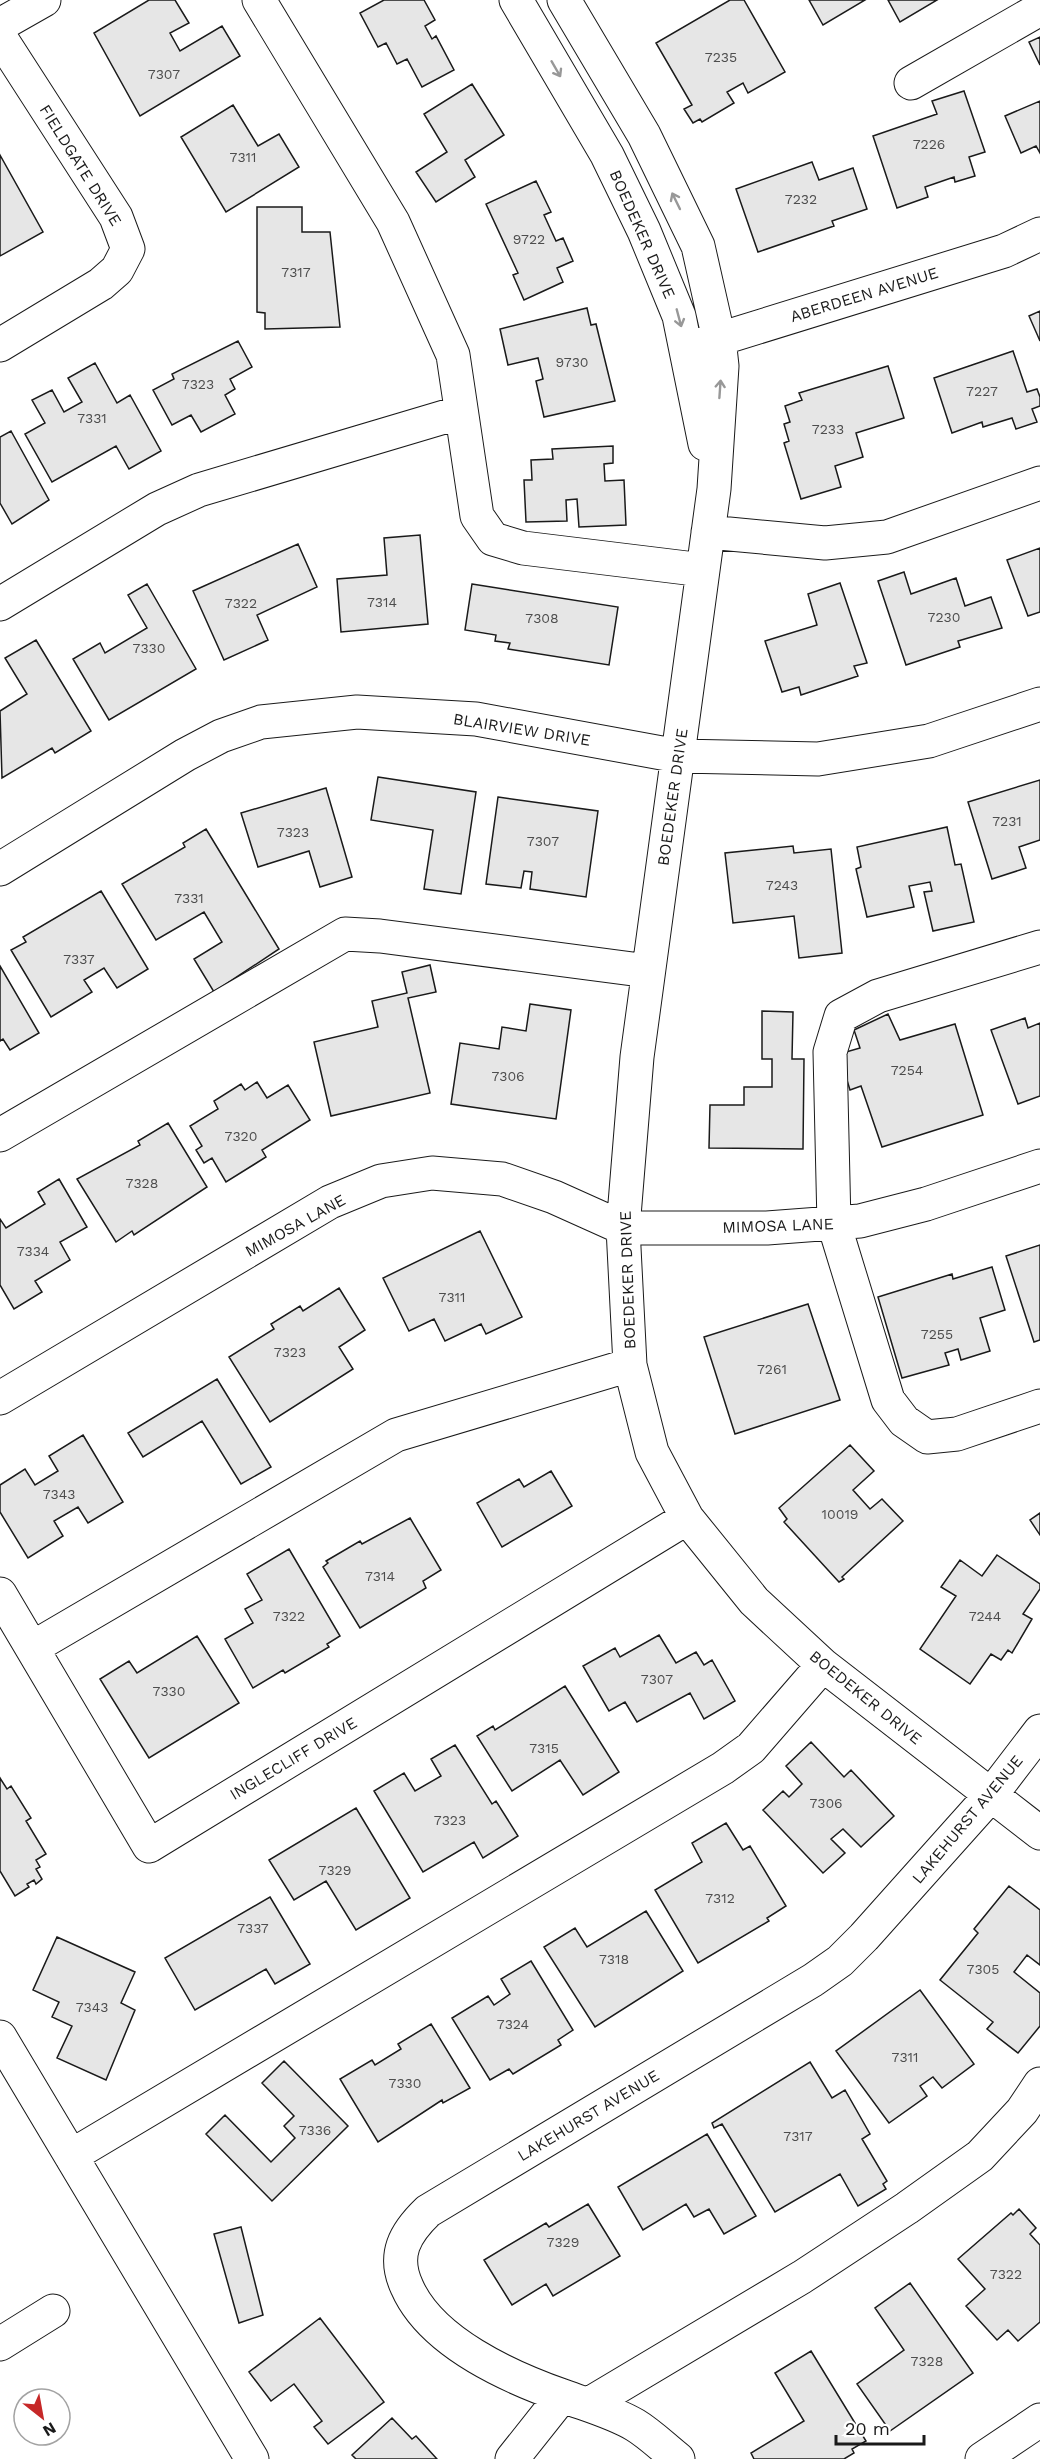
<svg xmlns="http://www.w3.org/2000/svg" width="1040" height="2459" font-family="'Work Sans',sans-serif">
<rect width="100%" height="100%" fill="#fff"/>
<path fill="#e6e6e6" stroke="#1a1a1a" stroke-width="1.5" d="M149,0H175L189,23L170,33L180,51L222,26L240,56L140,116L94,33Z
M384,0H424L435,20L425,26L432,39L436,36L454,70L422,87L407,59L397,64L386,43L378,47L360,13Z
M730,0H744L785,72L748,93L743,83L727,92L734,103L702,122L700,119L693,123L684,109L692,105L656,43Z
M809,0H865L823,25Z
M888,0H937L900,22Z
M1040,37V65L1029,42Z
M472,84L504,135L465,160L475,177L436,202L416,172L447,152L424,114Z
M964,91L985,152L969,157L975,176L955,182L954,177L925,187L928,197L897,208L873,136L937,114L932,101Z
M1040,101V153L1036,146L1021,153L1005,116Z
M233,105L258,146L279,134L299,167L226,212L181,137Z
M0,155L43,232L0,256Z
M812,162L819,180L853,168L867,209L832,221L834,226L758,252L736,189Z
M536,181L551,212L544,215L556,241L563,238L573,261L557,268L563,282L524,300L513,275L518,273L486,204Z
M257,207H302V232H330L340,327L265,329V313L257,312Z
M587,308L591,325L596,324L615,401L544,417L536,381L543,379L538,358L508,365L500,329Z
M1040,311V341L1029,316Z
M238,341L252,367L230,379L235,389L225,395L235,414L201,432L191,415L172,425L153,390L174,379L172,374Z
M1013,351L1027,392L1037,389L1040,397V406L1032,409L1037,422L1016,429L1012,418L983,427L982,422L952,433L934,378Z
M95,363L117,403L130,395L161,451L129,469L116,446L52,482L25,434L45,423L32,400L52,390L64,412L82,402L68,378Z
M888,366L904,418L856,433L863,457L835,466L841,487L801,499L784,443L789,441L784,424L790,422L785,406L802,400L799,393Z
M11,431L49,500L12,524L0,503V437Z
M613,446V463L604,464L605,481L624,480L626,525L579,527L577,499L566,500L567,521L526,522L524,480H532L531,460L553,459L552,449Z
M420,535L428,624L341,632L337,579L387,575L384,538Z
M298,544L317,587L257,615L268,640L224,660L193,591Z
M1040,548V612L1028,616L1007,560Z
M904,572L911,594L956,578L965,606L991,597L1002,628L958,641L960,647L906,665L878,581Z
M840,583L867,663L854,666L858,676L801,695L799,687L782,692L765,641L817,625L808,594Z
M147,584L196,669L109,720L73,659L100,643L105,653L147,628L128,595Z
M472,584L618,607L609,665L508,649L510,643L495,641L496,635L465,630Z
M36,640L91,731L55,753L52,748L2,778L0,711L27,694L5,658Z
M378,777L476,792L461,894L424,889L433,830L371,820Z
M1040,780V840L1019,847L1026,868L992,879L968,802Z
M326,788L352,877L320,887L309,851L258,867L241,813Z
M498,797L598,811L586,897L530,889L532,872L524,871L521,888L486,884Z
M947,827L955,865L961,864L974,922L933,931L924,892L932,891L930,882L909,886L914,907L867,917L856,869L861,867L857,847Z
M206,829L279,949L214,992L194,959L222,942L204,912L156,940L122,884L185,847L183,843Z
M793,846L794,853L831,849L842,953L799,958L794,916L733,923L725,853Z
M101,891L148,969L117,988L104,968L84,980L92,992L51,1017L11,950L26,942L23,937Z
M430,965L436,992L408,998L430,1093L331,1116L314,1042L378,1027L372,1001L407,993L402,972Z
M0,966L39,1033L10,1050L3,1039L0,1041Z
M530,1004L571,1010L556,1119L451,1104L460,1043L499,1049L502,1027L526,1031Z
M762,1011L793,1012L792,1059H804L803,1149L709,1148L710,1105H744V1087H772V1059H762Z
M888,1014L900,1040L955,1024L983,1115L882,1147L861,1086L850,1090L839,1054L860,1048L854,1030Z
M1025,1018L1028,1028L1040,1023V1096L1018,1104L991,1030Z
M257,1082L267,1098L288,1085L310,1120L262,1150L266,1157L226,1182L212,1158L204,1163L196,1150L202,1146L190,1126L218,1109L214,1101L241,1084L245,1090Z
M168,1123L207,1187L134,1235L132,1231L116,1242L77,1179L140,1145L138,1141Z
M59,1179L87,1227L60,1242L70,1260L35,1281L42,1292L14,1309L0,1285V1219L6,1228L45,1204L38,1192Z
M480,1231L522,1317L486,1334L481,1324L445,1341L434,1319L409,1331L383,1278Z
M1040,1245V1340L1034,1342L1006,1256Z
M992,1267L1005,1310L980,1318L990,1351L961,1360L958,1349L945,1353L949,1365L902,1378L878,1297L952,1274L953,1279Z
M339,1288L365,1330L339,1347L353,1369L270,1422L229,1357L274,1329L271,1324L300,1306L303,1311Z
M808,1304L840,1400L735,1434L704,1337Z
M217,1379L271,1467L241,1484L202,1421L143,1457L128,1433Z
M83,1435L123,1502L88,1523L78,1507L54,1521L63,1536L28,1558L0,1512V1485L25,1469L35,1485L58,1471L49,1456Z
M850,1445L874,1471L853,1490L870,1509L882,1499L903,1521L842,1577L844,1579L839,1582L784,1522L787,1519L779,1508Z
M551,1471L572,1506L502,1547L477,1503L519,1479L524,1487Z
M1040,1513V1535L1030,1520Z
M410,1518L441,1570L423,1581L426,1588L360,1628L323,1567L328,1563L326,1561L360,1541L362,1544Z
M289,1549L340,1636L327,1644L329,1647L285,1673L283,1670L253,1688L225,1639L253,1623L245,1609L262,1600L247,1574Z
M997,1555L1040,1584V1589L1023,1614L1032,1619L1012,1653L1008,1650L1001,1660L991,1654L970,1684L920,1649L956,1596L941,1587L960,1560L982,1576Z
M659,1635L676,1663L696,1652L704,1665L712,1660L735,1701L704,1719L690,1693L637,1722L625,1702L609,1711L583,1666L615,1648L620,1657Z
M197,1636L239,1703L149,1758L100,1679L129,1661L137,1673Z
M565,1686L619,1772L583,1795L560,1760L512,1791L477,1736L493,1726L495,1730Z
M811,1742L844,1777L851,1770L894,1816L861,1847L843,1829L831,1839L845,1853L823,1873L763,1810L783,1791L789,1797L802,1784L786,1766Z
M455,1745L492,1804L496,1801L518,1836L483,1858L474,1842L423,1872L374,1791L404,1773L415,1791L441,1776L431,1759Z
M0,1778L7,1789L11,1786L31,1818L26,1821L46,1854L36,1860L40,1867L36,1869L42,1879L36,1884L34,1880L27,1884L29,1887L15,1896L0,1871Z
M356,1808L410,1898L356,1930L326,1881L294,1900L269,1860Z
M726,1823L743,1850L750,1846L786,1906L767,1918L769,1921L698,1963L655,1890L702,1862L692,1843Z
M1009,1886L1040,1910V1965L1027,1955L1014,1972L1040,1993V2026L1018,2053L987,2029L993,2022L940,1980L978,1933L974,1929Z
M270,1897L310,1964L275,1984L266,1969L195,2010L165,1958Z
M646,1911L683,1971L595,2027L544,1947L575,1928L587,1947Z
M57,1937L135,1972L121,2003L135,2010L106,2080L57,2058L72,2026L52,2017L59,2002L33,1990Z
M531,1961L573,2030L558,2040L561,2045L513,2074L509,2069L490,2080L452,2018L488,1996L494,2005L510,1994L501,1979Z
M920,1990L974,2064L942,2088L933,2077L920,2086L927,2096L889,2123L836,2051Z
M431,2024L470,2088L443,2103L442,2100L378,2142L340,2079L372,2060L375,2065L401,2049L398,2044Z
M284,2061L348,2126L272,2201L206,2134L225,2115L271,2162L295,2138L284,2126L294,2116L262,2083Z
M810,2062L832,2098L845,2090L870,2134L862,2139L887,2181L883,2184L886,2189L858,2206L840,2174L775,2212L722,2124L714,2128L712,2123Z
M707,2134L756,2216L724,2234L709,2209L694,2217L686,2204L643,2230L618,2187Z
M588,2204L620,2256L553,2296L546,2284L512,2305L484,2260L546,2223L549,2227Z
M1019,2209L1036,2228L1030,2234L1040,2245V2322L1018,2341L1008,2330L997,2340L966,2306L985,2289L958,2259L1011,2213L1013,2215Z
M241,2227L263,2315L239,2323L214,2234Z
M910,2283L973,2373L890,2431L857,2384L904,2350L875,2308Z
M320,2318L384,2402L328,2444L314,2427L322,2421L294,2384L271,2401L249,2372Z
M811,2351L866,2441L852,2449L854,2453L844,2459H754L751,2453L804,2421L775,2373Z
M392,2418L412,2439L416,2436L437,2459H356L352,2455Z"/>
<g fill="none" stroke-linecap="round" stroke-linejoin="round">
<g stroke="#1a1a1a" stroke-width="35">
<path id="minor" d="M259,0L393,222L453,355L477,516L493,539L523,548L703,570
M516,0L607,155L644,231L679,316L705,444
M564,0L644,135L698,246L719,339L722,366L714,489L637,1057L623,1228L630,1365L652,1452L687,1518L754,1601L823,1665L1040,1833
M0,37L116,217L128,249L117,270L101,284L0,345
M911,83L1040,9
M700,345L1004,251L1040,234
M708,532L825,543L887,537L1040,483
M0,604L157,509L199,490L461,412
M0,869L185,755L221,736L261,722L357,712L476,719L678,756L818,759L929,741L1040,704
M1040,947L878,996L841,1016L830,1052L834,1224L888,1400L904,1421L927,1437L957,1434L1040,1406
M0,1135L345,934L380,936L648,971
M0,1398L330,1202L381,1181L432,1173L502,1179L554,1197L623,1228H767L860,1221L926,1204L1040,1166
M0,1594L149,1846L687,1518
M32,1648L396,1435L630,1365
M0,2037L252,2459
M71,2156L723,1768L751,1748L823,1665
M0,2344L53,2311
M589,2404L802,2277L907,2208L980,2156L1022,2111L1040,2084
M512,2459L562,2396
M678,2459C664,2448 650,2434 635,2425C613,2412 587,2405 563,2396C509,2377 431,2342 407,2287C392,2255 405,2233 428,2211L813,1980L840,1961L864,1937L991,1795L1040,1731
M982,2459L1040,2420"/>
</g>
<g stroke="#1a1a1a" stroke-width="35">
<path id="major" d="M0,25L44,0"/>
</g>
<use href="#minor" stroke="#fff" stroke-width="33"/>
<use href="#major" stroke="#fff" stroke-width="33"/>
</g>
<defs><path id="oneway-shaft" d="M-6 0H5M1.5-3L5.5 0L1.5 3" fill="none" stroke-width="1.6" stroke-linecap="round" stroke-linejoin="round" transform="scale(1.5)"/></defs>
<g stroke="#989898">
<use href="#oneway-shaft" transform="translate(556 69) rotate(60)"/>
<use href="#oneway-shaft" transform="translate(676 201) rotate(-116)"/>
<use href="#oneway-shaft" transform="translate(679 318) rotate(75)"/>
<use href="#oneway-shaft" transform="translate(720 389) rotate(-86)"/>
</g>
<g text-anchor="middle" stroke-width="4.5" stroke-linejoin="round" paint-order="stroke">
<g font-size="14" fill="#4d4d4d">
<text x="721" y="62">7235</text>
<text x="164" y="79">7307</text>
<text x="929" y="149">7226</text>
<text x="243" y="162">7311</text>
<text x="801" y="204">7232</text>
<text x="529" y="244">9722</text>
<text x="296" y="277">7317</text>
<text x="572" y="367">9730</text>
<text x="198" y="389">7323</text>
<text x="982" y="396">7227</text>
<text x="92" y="423">7331</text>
<text x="828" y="434">7233</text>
<text x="382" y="607">7314</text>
<text x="241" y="608">7322</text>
<text x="944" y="622">7230</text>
<text x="542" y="623">7308</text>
<text x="149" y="653">7330</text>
<text x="1007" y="826">7231</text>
<text x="293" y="837">7323</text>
<text x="543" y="846">7307</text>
<text x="782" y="890">7243</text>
<text x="189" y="903">7331</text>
<text x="79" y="964">7337</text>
<text x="907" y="1075">7254</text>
<text x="508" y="1081">7306</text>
<text x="241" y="1141">7320</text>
<text x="142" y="1188">7328</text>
<text x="33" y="1256">7334</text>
<text x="452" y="1302">7311</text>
<text x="937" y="1339">7255</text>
<text x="290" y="1357">7323</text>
<text x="772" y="1374">7261</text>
<text x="59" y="1499">7343</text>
<text x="840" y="1519">10019</text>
<text x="380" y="1581">7314</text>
<text x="289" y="1621">7322</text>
<text x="985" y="1621">7244</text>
<text x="657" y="1684">7307</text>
<text x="169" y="1696">7330</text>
<text x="544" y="1753">7315</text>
<text x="826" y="1808">7306</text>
<text x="450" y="1825">7323</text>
<text x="335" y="1875">7329</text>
<text x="720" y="1903">7312</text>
<text x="253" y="1933">7337</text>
<text x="614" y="1964">7318</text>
<text x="983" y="1974">7305</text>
<text x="92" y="2012">7343</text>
<text x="513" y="2029">7324</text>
<text x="905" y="2062">7311</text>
<text x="405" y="2088">7330</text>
<text x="315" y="2135">7336</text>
<text x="798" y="2141">7317</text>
<text x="563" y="2247">7329</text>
<text x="1006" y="2279">7322</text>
<text x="927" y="2366">7328</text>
</g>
<g font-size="16" fill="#1a1a1a" stroke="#fff">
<text transform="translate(81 165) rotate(58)" y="6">FIELDGATE DRIVE</text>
<text transform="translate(643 234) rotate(66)" y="6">BOEDEKER DRIVE</text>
<text transform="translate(864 294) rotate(-17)" y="6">ABERDEEN AVENUE</text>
<text transform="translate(522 729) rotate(9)" y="6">BLAIRVIEW DRIVE</text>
<text transform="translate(672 797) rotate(-82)" y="6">BOEDEKER DRIVE</text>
<text transform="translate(295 1225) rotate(-29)" y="6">MIMOSA LANE</text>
<text transform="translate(778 1225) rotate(-2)" y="6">MIMOSA LANE</text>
<text transform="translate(627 1280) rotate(-92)" y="6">BOEDEKER DRIVE</text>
<text transform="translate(866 1697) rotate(39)" y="6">BOEDEKER DRIVE</text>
<text transform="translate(293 1758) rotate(-31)" y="6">INGLECLIFF DRIVE</text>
<text transform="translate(967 1819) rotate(-50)" y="6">LAKEHURST AVENUE</text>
<text transform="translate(588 2115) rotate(-31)" y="6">LAKEHURST AVENUE</text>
</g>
</g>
<g transform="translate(42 2417) rotate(149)"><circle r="28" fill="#ffffff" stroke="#a3a3a3" stroke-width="1.5"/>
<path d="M0-4.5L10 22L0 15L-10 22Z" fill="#c62828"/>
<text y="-9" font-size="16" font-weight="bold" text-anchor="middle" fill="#1a1a1a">N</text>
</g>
<path d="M836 2435v9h88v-9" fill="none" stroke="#1a1a1a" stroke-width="3"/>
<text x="845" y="2435" font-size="18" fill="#1a1a1a" stroke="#ffffff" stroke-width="4.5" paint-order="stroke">20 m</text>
</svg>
